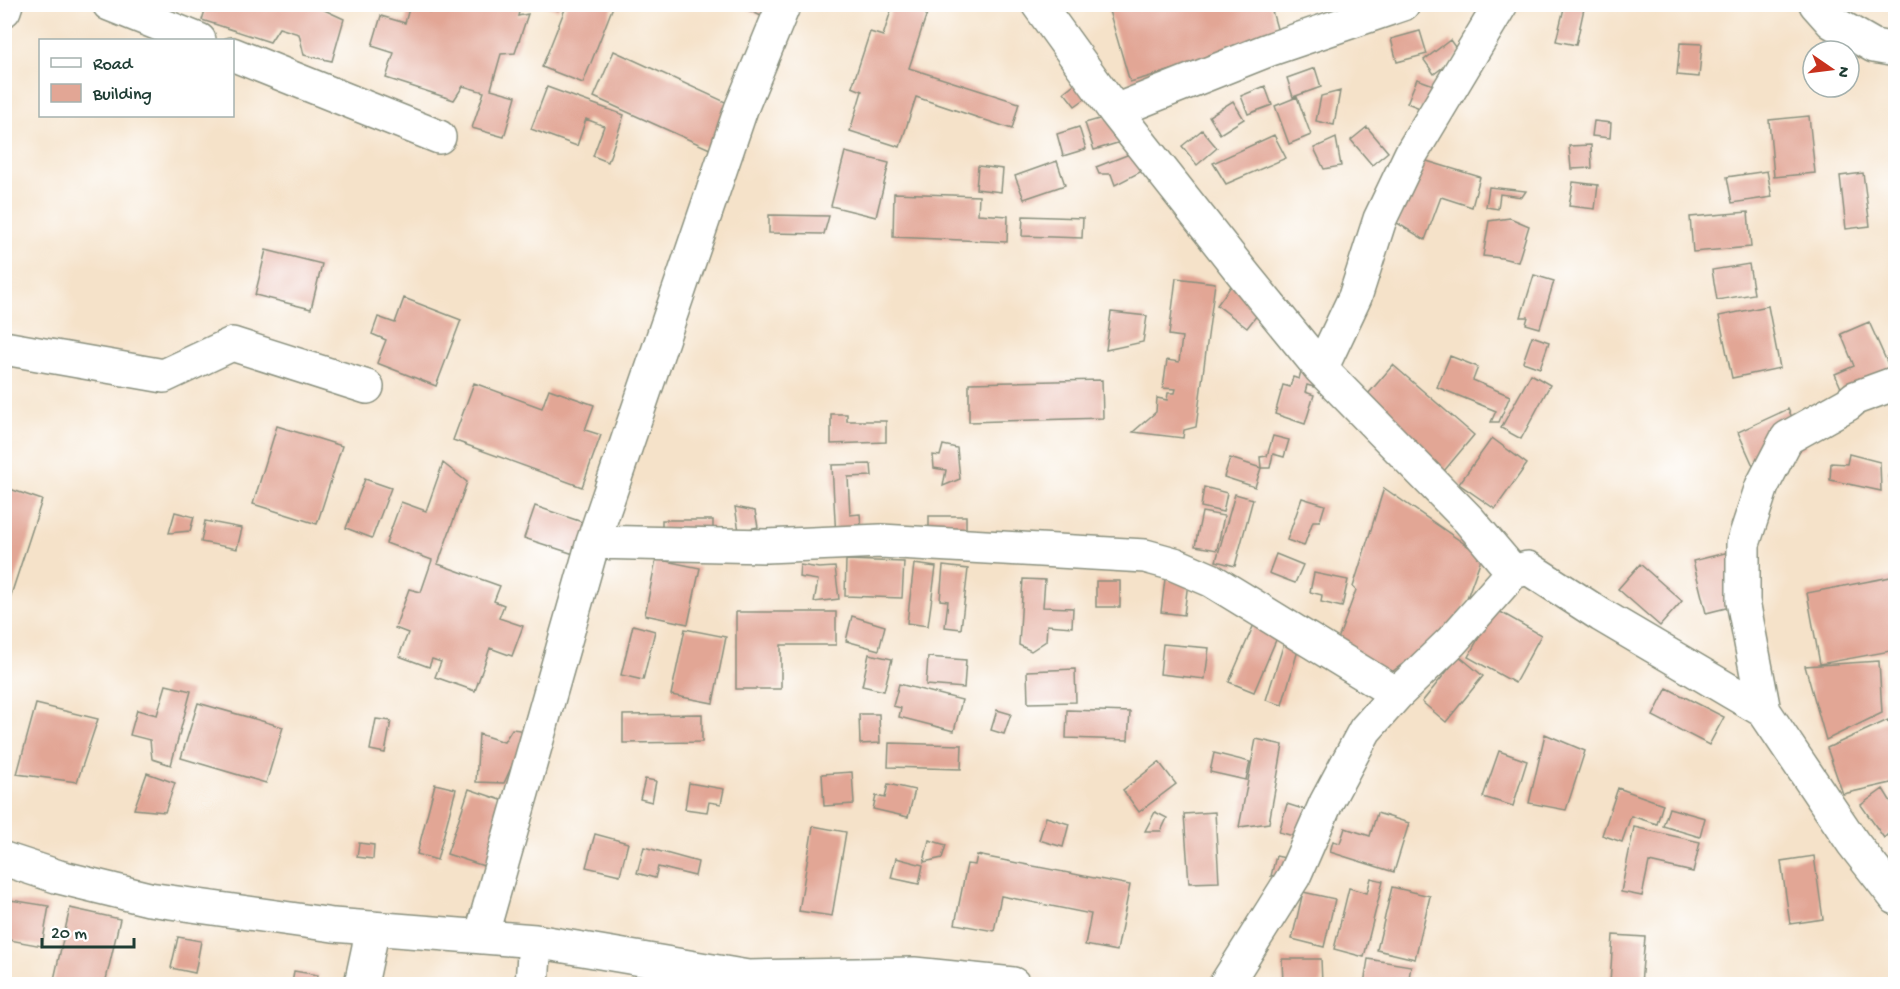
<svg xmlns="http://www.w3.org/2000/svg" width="1900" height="989" font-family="'Gochi Hand',sans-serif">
<rect width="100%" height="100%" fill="#fff"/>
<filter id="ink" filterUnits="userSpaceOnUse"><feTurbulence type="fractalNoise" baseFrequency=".0167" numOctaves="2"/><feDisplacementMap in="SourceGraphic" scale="12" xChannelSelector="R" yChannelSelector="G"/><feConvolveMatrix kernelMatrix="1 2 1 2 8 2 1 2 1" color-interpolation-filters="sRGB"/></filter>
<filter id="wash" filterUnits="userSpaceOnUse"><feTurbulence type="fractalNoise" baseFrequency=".008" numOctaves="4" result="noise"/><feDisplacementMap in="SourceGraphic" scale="24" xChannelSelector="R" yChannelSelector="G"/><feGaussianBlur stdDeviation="1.35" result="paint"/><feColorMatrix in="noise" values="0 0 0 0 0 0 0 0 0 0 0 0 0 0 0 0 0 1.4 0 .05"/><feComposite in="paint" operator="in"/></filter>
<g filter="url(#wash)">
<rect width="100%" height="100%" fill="#f5e2c9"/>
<g id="blocks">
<path fill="#e2a695" d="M207,4H321L322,9L344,19L332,61L304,55L299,34L279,28L270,42L202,20Z
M432,4H521L518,16L528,14L515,53L501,54L491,89L516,96L504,137L472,128L484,92L463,86L454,100L386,78L394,53L372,46L381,16L405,23L410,5L430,12Z
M540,4H560L558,10Z
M567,4H614L583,83L542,67Z
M735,4H766L761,16Z
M893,4H930L909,68L1019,103L1012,129L916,97L900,147L850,131L862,91L852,87L870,32L883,36Z
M1107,4H1270L1280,39L1130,82Z
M1565,4H1585L1576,45L1556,41Z
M1420,31L1427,54L1397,62L1391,39Z
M1450,40L1460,54L1434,74L1424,60Z
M1680,43L1702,44L1699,77L1677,75Z
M614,51L732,105L712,150L594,97Z
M1315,68L1321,87L1293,97L1287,78Z
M1082,78L1093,93L1075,106L1064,92Z
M1417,79L1439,87L1430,112L1407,103Z
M1265,86L1272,105L1248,114L1241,96Z
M547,87L624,115L608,162L593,156L604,126L586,119L577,146L531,129Z
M1340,91L1334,125L1316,121L1321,96Z
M1297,97L1311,135L1289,144L1275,106Z
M1233,101L1244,119L1220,134L1209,116Z
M1809,116L1815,173L1774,177L1769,120Z
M1106,117L1124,141L1094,150L1085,123Z
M1594,121L1611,123L1610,138L1592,136Z
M1079,127L1086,149L1063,156L1057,134Z
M1367,127L1388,152L1372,165L1351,140Z
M1202,130L1217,148L1197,165L1182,146Z
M1274,135L1286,158L1226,184L1213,163Z
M1336,138L1341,166L1324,169L1314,148Z
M1591,145L1592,168L1571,169L1569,146Z
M1140,150L1148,168L1115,185L1111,174H1099L1096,167Z
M845,152L889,163L876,217L831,206Z
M1420,159L1480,177L1472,207L1441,197L1425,240L1397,223Z
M1057,161L1065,185L1024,199L1015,176Z
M978,166L1003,169L1001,192L976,189Z
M1767,171L1772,197L1732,203L1727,177Z
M1863,173L1870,226L1846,229L1840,176Z
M1573,182L1598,185L1595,209L1569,206Z
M1489,187L1526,191L1522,197L1500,194L1498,209L1486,207Z
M894,193L979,196L978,214L1008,216L1007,242L893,237Z
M1748,212L1751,247L1693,252L1690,217Z
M769,215L829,216L824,234L769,233Z
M1023,216L1083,218L1082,238L1022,236Z
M1510,218L1529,226L1518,262L1502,258L1483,256L1489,221Z
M266,250L322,264L311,309L255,295Z
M1749,264L1754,294L1717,300L1712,270Z
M1534,275L1554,281L1540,328L1526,324L1528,317H1521Z
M1176,278L1215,283L1196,427L1184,430L1183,438L1133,432L1156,412L1157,398L1167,400L1168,393H1175L1176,389L1163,388L1167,360L1179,362L1182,337L1169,335Z
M1234,282L1265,305L1247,328L1217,305Z
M404,298L461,320L436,386L377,363L386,340L372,334L378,317L395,323Z
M1768,306L1780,368L1732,378L1719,316Z
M1111,312L1147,316L1143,342L1106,350Z
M1869,322L1896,382L1848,404L1835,374L1854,366L1841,334Z
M1532,336L1549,342L1540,368L1523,362Z
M1450,356L1478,367L1473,380L1510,396L1499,422H1491L1496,411L1437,387Z
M1393,365L1474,435L1444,471L1362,401Z
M1302,367L1319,372L1314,387L1307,385L1305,392L1314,395L1305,424L1275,414L1283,385L1290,387L1293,377L1299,379Z
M1531,374L1550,385L1521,439L1501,428Z
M1102,380L1103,418L969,422V383Z
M474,383L542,408L549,389L594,405L585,430L601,435L582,487L453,440Z
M1788,409L1806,447L1755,470L1738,432Z
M831,414H847V421H886V442L831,444Z
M277,426L342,446L317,524L253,504Z
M1273,436L1289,440L1284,457L1273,454L1270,468H1261L1260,457L1267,456Z
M1492,438L1527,464L1495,509L1459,484Z
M943,445L957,448L960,479L943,486L946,470L934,468L933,455L940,456Z
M1895,450H1896V479L1888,477Z
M1849,454L1880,462L1881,491L1830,480L1831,463L1847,464Z
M1230,458L1261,468L1255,487L1224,477Z
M443,463L467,482L438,564L500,586L494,601L504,605L499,618L523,626L512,656L490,648L475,691L435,677L441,662L432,659L429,667L399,656L408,633L395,628L409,589L421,592L432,560L386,543L401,502L426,511Z
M871,464L872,476L848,477L850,515L860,514L862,537L836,538L832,465Z
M365,479L391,488L372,538L346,528Z
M4,487L42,500L10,598L4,596Z
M1204,487L1227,493L1223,512L1201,507Z
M1384,488L1482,556L1458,623L1389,674L1333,653L1356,590L1353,587Z
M1235,494L1253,499L1235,566L1216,561Z
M1302,498L1325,505L1320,521H1313L1304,546L1287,540Z
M535,506L591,525L580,556L524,538Z
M735,507L755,511L758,527L739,531Z
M175,512L194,517L190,531L169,533Z
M1202,512L1224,516L1217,550L1195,546Z
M929,516H966V534H929Z
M662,520H713V535L662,534Z
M205,521L242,528L237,549L201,542Z
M1737,550L1750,602L1706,613L1693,561Z
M1276,554L1303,565L1295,583L1269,573Z
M656,559L700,568L688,624L645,615Z
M846,560L904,562L902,598L845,596Z
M914,564L936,567L928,626L907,623Z
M1640,564L1682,601L1660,626L1618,589Z
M800,565L819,568L835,567L839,599L814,602L818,580L799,577Z
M943,566L968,569L961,629L945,627L948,601L940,600Z
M1314,573L1348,580L1342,607L1321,602L1322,595L1310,592Z
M1896,576V650L1820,664L1807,593Z
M1023,579L1045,580L1043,607L1073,608L1072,627L1047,625L1046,641L1031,651L1019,645Z
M1165,579L1188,582L1184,615L1161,612Z
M1096,581H1120V607H1096Z
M1495,609L1541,635L1515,683L1468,657Z
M736,612H836V645H781V689H736Z
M852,616L885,626L879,650L846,641Z
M1255,622L1279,633L1254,692L1229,682Z
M633,625L655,631L643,680L621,675Z
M685,629L726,637L713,703L671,695Z
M1285,640L1299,647L1282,705L1266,700Z
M1163,644L1209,648L1205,679L1160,674Z
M869,654L892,659L884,691L862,686Z
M1459,656L1483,676L1446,722L1422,702Z
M928,657L966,660L964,688L926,685Z
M1879,661L1882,713L1826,740L1805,666Z
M1075,669L1076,702L1028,703L1027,671Z
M899,684L962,700L954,731L899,717L901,708L893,706Z
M166,685L191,691L171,765L152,759L150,740L130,735L137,710L157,715Z
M1667,688L1724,717L1709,745L1653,716Z
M198,703L283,727L266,783L181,758Z
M36,704L98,719L77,782L17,774Z
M997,710L1011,714L1004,734L991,730Z
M1067,710L1130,712L1128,740L1066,738Z
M702,714V742L623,743V715Z
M859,714H879L880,743L860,744Z
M376,719L391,721L385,753L370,750Z
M1888,720L1896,733V769L1891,783L1843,794L1827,748Z
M512,729L528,731L504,783L476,782L479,734L504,742Z
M1545,734L1585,751L1566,810L1529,803Z
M1256,739L1283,745L1269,823L1239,827Z
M889,743L962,745L961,769L888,767Z
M1499,751L1527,761L1513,806L1483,797Z
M1214,753L1250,762L1246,780L1210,772Z
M1159,762L1176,784L1139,812L1123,790Z
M852,772L854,804L824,806L822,774Z
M147,773L175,783L165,812L134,809Z
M645,779L656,781L652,802L640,799Z
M689,783L724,789L721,804L709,802L707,812L685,809Z
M435,784L456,789L437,860L417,854Z
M888,784L915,790L908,817L873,809L876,796L885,798Z
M1618,788L1663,804L1657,824L1631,816L1622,842L1602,835Z
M469,789L510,803L487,867L447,854Z
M1883,789L1896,810V826L1884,838L1861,805Z
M1287,804L1312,812L1304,839L1279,832Z
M1669,808L1705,818L1700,837L1663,826Z
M1155,812L1167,818L1161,831H1145Z
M1215,812L1219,882L1189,883L1184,814Z
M1377,813L1409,823L1394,872L1330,852L1333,841L1340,843L1345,828L1370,836Z
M1046,817L1069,824L1063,847L1039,840Z
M813,826L846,832L832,916L799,911Z
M1634,827L1700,842L1693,872L1649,862L1642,896L1621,892Z
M595,834L628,843L620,875L586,867Z
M929,840L946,845L942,858L924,862Z
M359,843L374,845L373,859L357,857Z
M644,847L698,862L695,876L658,867L655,878L637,873Z
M977,855L1130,885L1117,951L1085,945L1091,914L1001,896L994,931L955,924L967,864L975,865Z
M1276,856L1290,859L1286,874L1271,876Z
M1814,856L1823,919L1790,924L1781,861Z
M896,858L923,865L919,884L891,878Z
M1371,878L1383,881L1364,957L1334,949L1349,888L1367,893Z
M1392,887L1430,896L1415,959L1377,950Z
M1303,892L1335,899L1324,947L1292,939Z
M4,899L49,906L42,946L4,939Z
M70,908L120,919L105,984H53Z
M1613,935L1645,937L1641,984H1610Z
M178,937L201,941L195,973L171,968Z
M1282,959H1321L1322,984H1283Z
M1368,959L1411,966L1408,984H1364Z
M294,971L318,975L316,984H292Z"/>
</g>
</g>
<g filter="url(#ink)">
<use href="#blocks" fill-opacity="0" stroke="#8a907e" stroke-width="1.5"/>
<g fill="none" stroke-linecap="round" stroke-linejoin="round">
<g stroke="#8a907e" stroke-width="36">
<path id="street" d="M109,4L199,40
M1038,4L1115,111L1245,276L1321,369L1469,520L1513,572L1528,568L1601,615L1764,711
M1816,4L1832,22L1874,46L1896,50
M4,10L6,4
M232,54L439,137
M1115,111L1268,50L1403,4
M4,348L164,376L232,344L367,387
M1321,369L1355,297L1380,219L1411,154L1501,4
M1896,383L1855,398L1848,404L1787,438L1762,486L1743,544V601L1764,711L1853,843L1896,898
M593,542L766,546L881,541L1145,556L1174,564L1211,580L1397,694
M4,859L59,877L149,899L333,925L535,941L748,977L914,974L1013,984
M481,937L593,542L741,109L784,4
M361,984L373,928
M532,984L535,941
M1226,984L1294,876L1326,803L1365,730L1397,694L1452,641L1513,572"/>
</g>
<use href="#street" stroke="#fff" stroke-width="33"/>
</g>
</g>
<rect width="1900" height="989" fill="none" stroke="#fff" stroke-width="24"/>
<rect x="39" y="39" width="195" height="78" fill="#ffffff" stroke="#a5b1ae" stroke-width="1.5"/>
<rect x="51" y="58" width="30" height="9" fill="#ffffff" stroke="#a5b1ae" stroke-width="1.5"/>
<text x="93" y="69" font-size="18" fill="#1f3d34">Road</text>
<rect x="51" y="84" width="30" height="18" fill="#e2a695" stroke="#a5b1ae" stroke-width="1.5"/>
<text x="93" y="99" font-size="18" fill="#1f3d34">Building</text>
<g transform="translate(1831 69) rotate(104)"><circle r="28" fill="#ffffff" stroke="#a5b1ae" stroke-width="1.5"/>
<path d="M0-4.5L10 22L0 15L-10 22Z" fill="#c8321e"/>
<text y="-9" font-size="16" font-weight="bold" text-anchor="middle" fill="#1f3d34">N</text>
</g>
<path d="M42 938v9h92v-9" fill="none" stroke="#1f3d34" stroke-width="3"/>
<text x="51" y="938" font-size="18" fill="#1f3d34" stroke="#ffffff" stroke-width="4.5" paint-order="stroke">20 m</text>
</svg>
